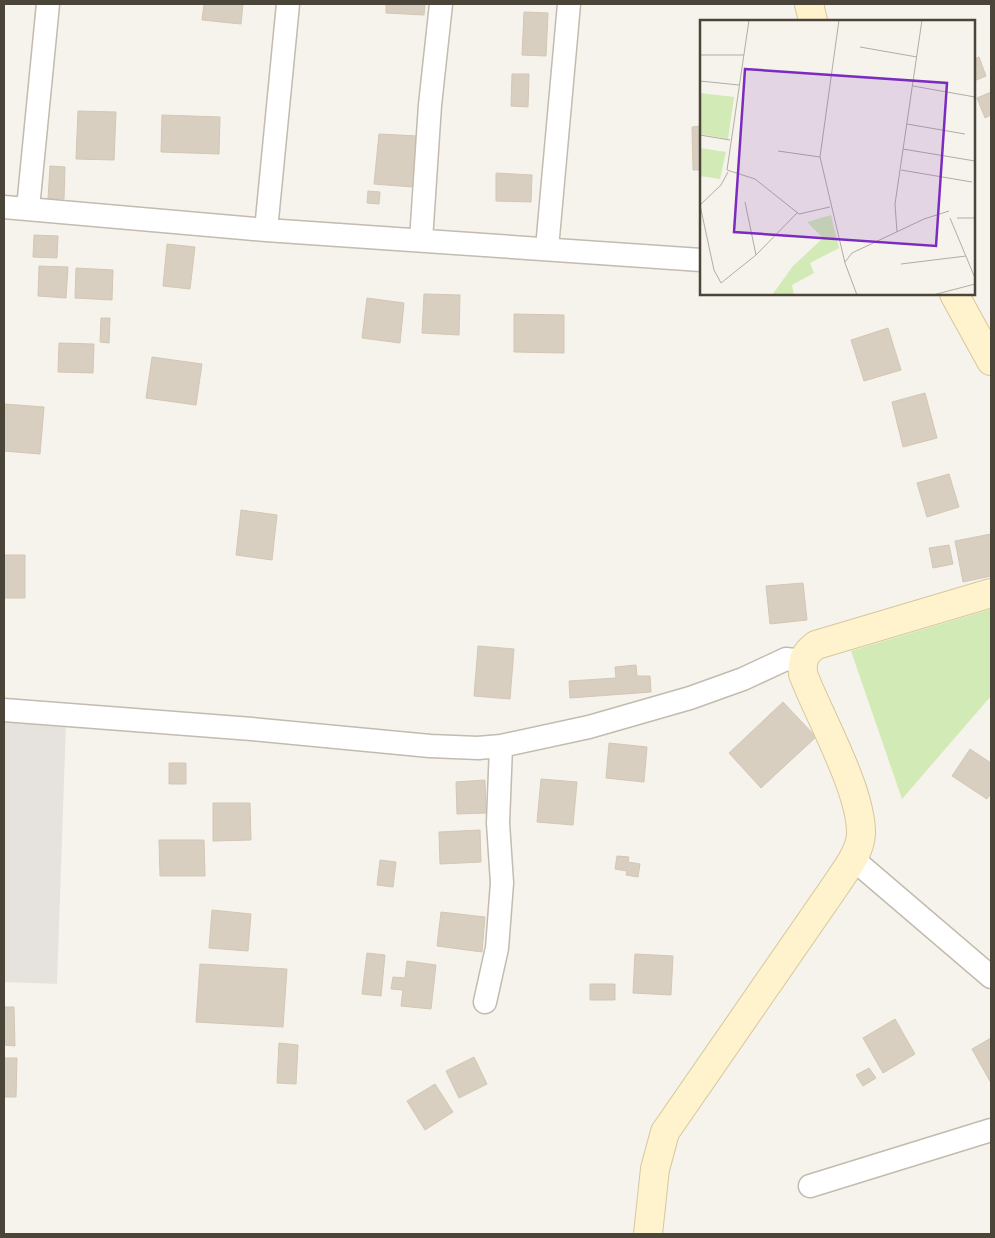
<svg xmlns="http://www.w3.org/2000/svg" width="995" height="1238" font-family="Overpass,sans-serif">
<rect width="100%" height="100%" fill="#f6f3ec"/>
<path fill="#e6e2dd" d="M4,718L66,723L57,984L4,982Z"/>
<path fill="#d2eab5" d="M991,609V696L902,799L851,651Z"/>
<path fill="#d8cfc1" stroke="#d3c7b4" d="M204,4H243L241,24L202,20Z
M386,4H425L424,15L386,13Z
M524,12L548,13L546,56L522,55Z
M979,57L986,76L974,81V59Z
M512,74H529L528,107L511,106Z
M991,92V115L985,118L977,98Z
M78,111L116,112L114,160L76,159Z
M162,115L220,117L219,154L161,152Z
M701,126V170H693L692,127Z
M379,134L417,136L413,187L374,184Z
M50,166L65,167L64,199H48Z
M496,173L532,175L531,202L496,201Z
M368,191L380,192L379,204L367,203Z
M34,235L58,236L57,258L33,257Z
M167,244L195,247L190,289L163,286Z
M39,266L68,267L66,298L38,296Z
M76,268L113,270L112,300L75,298Z
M424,294L460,295L459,335L422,333Z
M367,298L404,303L400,343L362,338Z
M514,314L564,315V353L514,352Z
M101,318H110L109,343L100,342Z
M888,328L901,370L864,381L851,340Z
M59,343L94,344L93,373L58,372Z
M152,357L202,364L196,405L146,398Z
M925,393L937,438L903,447L892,402Z
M4,404L44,407L40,454L4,451Z
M949,474L959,507L927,517L917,483Z
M241,510L277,515L272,560L236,555Z
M991,534V576L963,582L955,541Z
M949,545L953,564L933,568L929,548Z
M4,555H25V598H4Z
M803,583L807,620L770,624L766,586Z
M478,646L514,649L510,699L474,696Z
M636,665L637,676H650L651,692L570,698L569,681L616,678L615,667Z
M783,702L816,737L761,788L729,753Z
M609,743L647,747L644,782L606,778Z
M970,749L991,763V793L987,799L952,776Z
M169,763H186V784H169Z
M541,779L577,782L573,825L537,822Z
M485,780L486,813L457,814L456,782Z
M213,803H250L251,840L213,841Z
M480,830L481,862L440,864L439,832Z
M159,840H204L205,876H160Z
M617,856L629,857L628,862L640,864L638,877L626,875L627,871L615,869Z
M380,860L396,862L393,887L377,885Z
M212,910L251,914L248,951L209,948Z
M441,912L485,917L482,952L437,946Z
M367,953L385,955L381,996L362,994Z
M635,954L673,956L671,995L633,993Z
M407,961L436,965L431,1009L401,1006L403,990L391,989L393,977L405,978Z
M200,964L287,969L283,1027L196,1022Z
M590,984H615V1000H590Z
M4,1007H14L15,1046L4,1045Z
M895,1019L915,1054L883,1073L863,1038Z
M991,1038V1083L972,1049Z
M279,1043L298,1045L296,1084L277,1083Z
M474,1057L487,1084L459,1098L446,1071Z
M4,1058H17L16,1097H4Z
M869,1068L876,1078L863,1086L856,1075Z
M435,1084L453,1112L425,1130L407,1101Z"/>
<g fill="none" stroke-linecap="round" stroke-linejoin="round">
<g stroke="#c2bbae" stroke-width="25">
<path id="street" d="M4,207L266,230L701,260
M28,208L48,4
M266,230L288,4
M421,240L430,105L441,4
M547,248L569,4
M4,710L252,729L430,746L478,748L501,746L589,727L690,698L743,679L786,659L802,661
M853,859L991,977
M485,1002L497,948L502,883L498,823L501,746
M810,1186L991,1130"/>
</g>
<g stroke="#d6c79b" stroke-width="30">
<path id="secondary" d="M809,4L813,21
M954,294L991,361
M648,1234L655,1169L665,1132L838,882C847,868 860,852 861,834C862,791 819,716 803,674C802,660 804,654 816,645L991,593"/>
</g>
<use href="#street" stroke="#fff" stroke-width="22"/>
<use href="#secondary" stroke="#fff3cd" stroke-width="28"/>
</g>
<g transform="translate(700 20)">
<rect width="275" height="275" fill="#f6f3ec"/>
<path d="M0,73L34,77L28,119L0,114ZM0,128L26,132L20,159L0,156ZM131,195L139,228L110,243L114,253L92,265L94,275H72L93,246L123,218L107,202Z" fill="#d2eab5"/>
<path fill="none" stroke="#b2ada4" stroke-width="1" d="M49,0L27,150L55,159L99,194L130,187M139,0L120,137L145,243L157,275M160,27L217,37M0,35H44M0,61L39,65M213,66L275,77M207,104L265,114M0,115L30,120M203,129L275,141M78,131L120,137M201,150L272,162M45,182L56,235M0,185L14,250L21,263L56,235L97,193M0,185L21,165L28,152M250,198L275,258M257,198H275M197,212L195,184L222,0M145,242L152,233L224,199L249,191M201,244L266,236M233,275L275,264"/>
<path fill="#7b2cbf" fill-opacity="0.15" stroke="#7b2cbf" stroke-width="2.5" d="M45,49L247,63L236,226L34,212Z"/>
<rect width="275" height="275" fill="none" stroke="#4b4439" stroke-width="2.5"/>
</g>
<rect width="995" height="1238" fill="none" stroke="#4b4439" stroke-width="10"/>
</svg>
